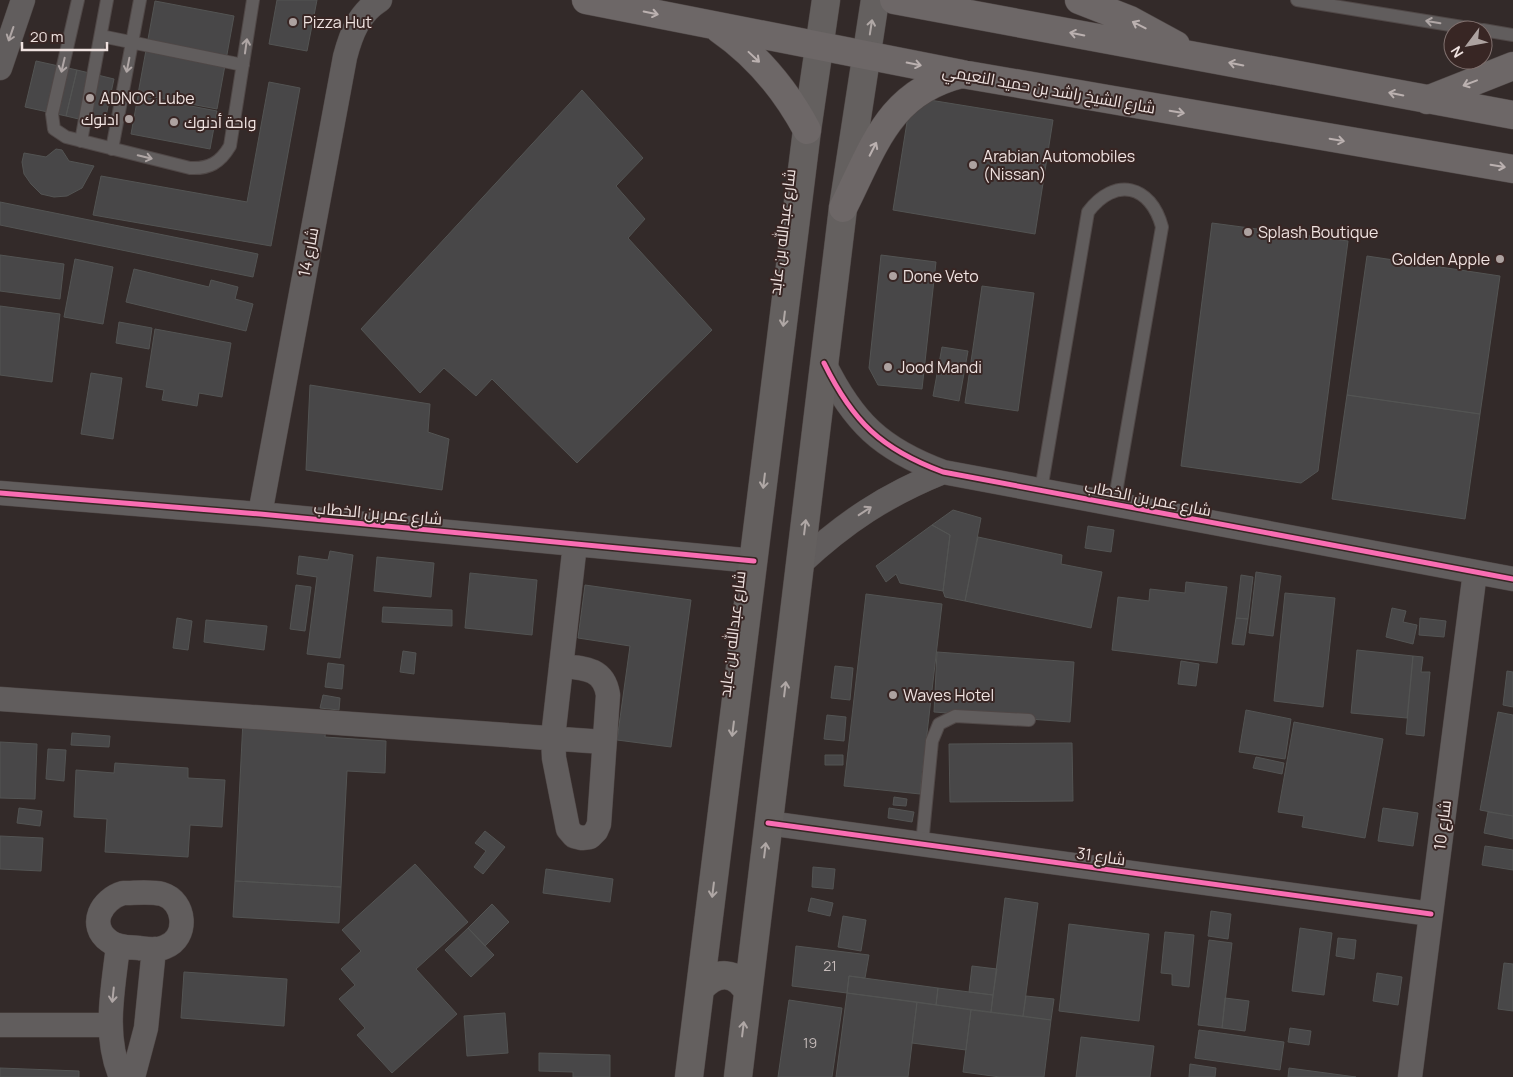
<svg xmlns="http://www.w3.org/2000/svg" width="1513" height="1077" font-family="Manrope,Cairo,sans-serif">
<rect width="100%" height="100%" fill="#332a29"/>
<path fill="#484748" stroke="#535453" d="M277,0H317L307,51L269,44Z
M155,1L234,16L217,109L138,94Z
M36,61L77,70L66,116L25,107Z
M77,70L114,79L104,125L66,116Z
M269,82L300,88L271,246L93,215L101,176L247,202Z
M582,90L643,158L616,186L645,219L628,238L712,330L577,463L492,379L476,396L444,368L420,393L361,329Z
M138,96L217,111L210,149L131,134Z
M911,97L1053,120L1035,234L893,210Z
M56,149L62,150L69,161L94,166L82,188L67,196L54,197L41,194L31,184L24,174L22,162L24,153L46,157Z
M0,202L258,254L253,277L0,225Z
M1212,223L1348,241L1318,471L1301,483L1181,466Z
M0,255L64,264L60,299L0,291Z
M881,255L936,262L922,389L878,385L869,368Z
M1367,256L1500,276L1480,414L1347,395Z
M75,259L113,267L103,324L64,317Z
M134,269L209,287L211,280L238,287L235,299L253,304L246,331L126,302Z
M982,286L1034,293L1018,411L965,403Z
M0,306L60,314L52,382L0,375Z
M119,322L152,328L149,349L116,343Z
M155,329L231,343L222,397L199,393L197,406L162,400L164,390L146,387Z
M942,347L968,351L959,401L933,396Z
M91,373L122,378L113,439L81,434Z
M310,385L430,404L428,432L449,439L442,490L306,470Z
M1347,395L1480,414L1465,519L1332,499Z
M953,510L981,518L965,601L945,597L943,591L950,535L932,525Z
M932,525L950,535L943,591L900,583L896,574L886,582L876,566Z
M1088,526L1114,530L1111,552L1085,548Z
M978,537L1062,555L1061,564L1102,572L1091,628L965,601Z
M330,551L353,555L340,658L307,654L317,577L297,574L299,556L328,560Z
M377,557L434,563L431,597L374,591Z
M1256,572L1281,576L1273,636L1249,633Z
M470,573L537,580L532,635L465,628Z
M1241,575L1253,577L1248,619L1236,618Z
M1186,582L1227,587L1217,663L1112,650L1118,597L1149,601L1150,589L1185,593Z
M296,585L311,587L305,631L290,629Z
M585,585L691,600L671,747L617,740L630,646L578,638Z
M1285,593L1335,598L1323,707L1274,701Z
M866,594L942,604L920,794L844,786Z
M383,607L452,610V626L382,622Z
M1392,608L1406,611L1403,622L1417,625L1413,644L1386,637Z
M177,618L192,621L188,650L173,648Z
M1236,618L1248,619L1244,645L1232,644Z
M1420,618L1446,621L1444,637L1419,635Z
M206,620L267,626L264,650L204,642Z
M1357,650L1413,656L1407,718L1351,713Z
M403,651L416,653L414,674L400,672Z
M937,652L1074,662L1070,722L934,712Z
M1413,656L1423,657L1421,672H1430L1424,736L1406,734Z
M1181,661L1199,664L1196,686L1178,684Z
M328,663L344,665L342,689L325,687Z
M835,666L853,668L850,700L831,698Z
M1507,671L1513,672V707L1503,705Z
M323,695L340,698L339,710L320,708Z
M1246,710L1291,719L1285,759L1239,752Z
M1498,712L1513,715V816L1480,810Z
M827,715L846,717L844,741L824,739Z
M243,720L326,724L325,737L386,741L385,773L347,771L341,887L235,881Z
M1294,722L1383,739L1365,838L1302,827L1304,816L1278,812Z
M72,733L110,736L109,747L71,745Z
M0,742L37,744L35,799L0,798Z
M1072,743L1073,801L950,802L949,744Z
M48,749L66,750L64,781L46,779Z
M825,755H843V765H825Z
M1256,757L1284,763L1282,774L1253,768Z
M115,763L188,768V778L225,780L222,827L190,825L188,857L105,852L107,819L74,817L76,770L114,773Z
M894,797L907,799L906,806L893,805Z
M19,808L42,811L40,826L17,823Z
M889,808L914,812L912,822L888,818Z
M1383,808L1418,813L1413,846L1378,841Z
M1488,812L1513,816V839L1484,833Z
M485,831L505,847L483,874L474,867L486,851L475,843Z
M0,836L43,838L41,871L0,869Z
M1485,846L1513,850V870L1482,865Z
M415,864L468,922L416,969L457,1014L392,1073L357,1035L365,1028L339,999L355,985L341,969L361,951L342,930Z
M813,867L835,869L833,889L812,887Z
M546,869L613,879L610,902L543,893Z
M235,881L341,887L339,923L233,917Z
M811,898L833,903L830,916L808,911Z
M1005,898L1038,903L1023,1016L991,1012Z
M492,904L509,922L485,946L468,928Z
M1211,911L1231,914L1228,939L1208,936Z
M843,916L866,920L861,951L838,947Z
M1069,924L1149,934L1139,1021L1059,1011Z
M468,928L494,955L471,977L445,950Z
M1300,928L1332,933L1324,995L1292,991Z
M1165,932L1194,935L1189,987L1172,985V974L1161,973Z
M1338,938L1356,940L1354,959L1336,956Z
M1209,940L1232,943L1222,1028L1198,1025Z
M796,946L869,955L865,978L849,976L847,993L792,986Z
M1504,963L1513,964V1011L1498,1009Z
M972,966L997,969L993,995L969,992Z
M184,972L287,979L284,1026L181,1018Z
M1377,973L1402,977L1398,1005L1373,1001Z
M849,976L938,988L936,1005L847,993Z
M938,988L993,995L991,1012L936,1005Z
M847,993L917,1002L908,1077H836Z
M1026,996L1054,999L1051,1020L1023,1016Z
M1225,998L1249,1001L1245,1031L1222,1028Z
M789,1000L842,1008L832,1077H778Z
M917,1002L971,1010L966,1050L912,1043Z
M971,1010L1051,1020L1044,1077H1000L963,1072Z
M505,1013L508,1053L467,1056L464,1016Z
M1290,1028L1311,1031L1309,1045L1288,1042Z
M1199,1030L1284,1042L1280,1070L1195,1058Z
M1081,1037L1154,1046L1150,1077H1076Z
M539,1053L610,1055V1077H573V1072L539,1071Z
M1190,1064L1216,1068L1215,1077H1189Z
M0,1068L79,1071V1077H0Z
M1289,1068L1356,1077H1288Z"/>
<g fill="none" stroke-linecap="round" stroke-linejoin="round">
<g stroke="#504847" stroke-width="14">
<path id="lane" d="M78,0L52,114L54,129L66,137L190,168C209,169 220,163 230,146L253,0
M1297,0L1481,30
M1483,30L1513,35
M101,36L243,65
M81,141L107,0
M112,149L140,0
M1041,490L1088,212C1115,176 1151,185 1162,227L1114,504
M922,844L932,741L939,724L955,716L1029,720"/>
</g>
<g stroke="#504847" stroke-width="25">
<path id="street" d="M0,68L23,0
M824,363C853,422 881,449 943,472L1513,579
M0,493L260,514L754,561
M260,514L345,57C351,34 359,13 380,0
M800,564C845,522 886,495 943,472
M561,666C584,668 604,668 608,695L599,824L596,831L590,837L582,838L574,836L568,829L554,758L553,737L575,544
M0,699L604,742
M768,823L1431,914
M123,893C135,893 151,891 162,894C186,901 189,938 165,947C157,951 147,949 139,948C128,947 118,948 109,941C87,925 102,899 123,893Z
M118,946C113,990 103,1035 121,1077
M0,1025H110
M133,1077L146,1028L154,949
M1410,1077L1475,572"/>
</g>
<g stroke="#504847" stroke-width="29">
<path id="secondary" d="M701,988C717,970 736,971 748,992
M689,1077L807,130L826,0
M738,1077L843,208L875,0"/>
</g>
<g stroke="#504847" stroke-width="29">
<path id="primary" d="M586,0L962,74L1513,169
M894,0L1513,115
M1079,0L1130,20L1176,45
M719,29C758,56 785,89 807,130
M1427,100L1513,66
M843,208C874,147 888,92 962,74"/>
</g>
<use href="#lane" stroke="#615d5d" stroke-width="12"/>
<use href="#street" stroke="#615d5d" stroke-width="24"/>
<use href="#secondary" stroke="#64605f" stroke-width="28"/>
<use href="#primary" stroke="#6d6767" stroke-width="28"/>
<g stroke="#382624" stroke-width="8">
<path id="cycleway" d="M824,363C853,422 881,449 943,472L1513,579
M0,493L260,514L754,561
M768,823L1431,914"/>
</g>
<use href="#cycleway" stroke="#f96db3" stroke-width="5"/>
</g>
<defs><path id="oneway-shaft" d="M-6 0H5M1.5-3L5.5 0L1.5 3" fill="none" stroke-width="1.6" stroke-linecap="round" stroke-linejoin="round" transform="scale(1.25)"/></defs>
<g stroke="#bbb1b0">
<use href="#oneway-shaft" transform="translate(651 13) rotate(12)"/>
<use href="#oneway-shaft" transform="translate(1139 25) rotate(-153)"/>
<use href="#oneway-shaft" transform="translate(1077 34) rotate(-169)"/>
<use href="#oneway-shaft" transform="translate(754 57) rotate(43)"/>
<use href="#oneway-shaft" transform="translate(914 64) rotate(11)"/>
<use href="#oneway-shaft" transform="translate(1236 64) rotate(-169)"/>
<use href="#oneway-shaft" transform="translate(1470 83) rotate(159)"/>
<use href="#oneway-shaft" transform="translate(1396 94) rotate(-169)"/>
<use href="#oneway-shaft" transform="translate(1177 112) rotate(10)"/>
<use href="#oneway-shaft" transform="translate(1337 140) rotate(10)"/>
<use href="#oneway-shaft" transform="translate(873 149) rotate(-63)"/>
<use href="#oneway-shaft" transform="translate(1498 166) rotate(9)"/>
</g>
<g stroke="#afa6a5">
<use href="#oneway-shaft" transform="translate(1433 22) rotate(-171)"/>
<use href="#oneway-shaft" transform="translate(11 34) rotate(109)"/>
<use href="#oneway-shaft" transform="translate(246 46) rotate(-82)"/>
<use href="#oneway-shaft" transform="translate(63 65) rotate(103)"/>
<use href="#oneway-shaft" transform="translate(128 65) rotate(101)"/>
<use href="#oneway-shaft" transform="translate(145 157) rotate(14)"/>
<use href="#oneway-shaft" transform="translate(865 511) rotate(-33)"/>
<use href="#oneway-shaft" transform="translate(113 995) rotate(96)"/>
</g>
<g stroke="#b0a8a6">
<use href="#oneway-shaft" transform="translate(871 27) rotate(-81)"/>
<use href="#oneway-shaft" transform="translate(784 319) rotate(97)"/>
<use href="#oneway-shaft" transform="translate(764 481) rotate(97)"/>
<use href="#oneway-shaft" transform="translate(805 527) rotate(-83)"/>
<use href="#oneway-shaft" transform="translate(785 689) rotate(-83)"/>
<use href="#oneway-shaft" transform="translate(733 729) rotate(97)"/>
<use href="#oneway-shaft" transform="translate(765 850) rotate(-83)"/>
<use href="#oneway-shaft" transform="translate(713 890) rotate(97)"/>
<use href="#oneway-shaft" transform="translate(743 1029) rotate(-83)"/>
</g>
<g fill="#ada2a0" stroke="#382624" stroke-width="2">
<circle cx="293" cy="22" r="5"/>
<circle cx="90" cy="98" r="5"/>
<circle cx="129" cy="119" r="5"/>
<circle cx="174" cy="122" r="5"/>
<circle cx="973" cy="165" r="5"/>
<circle cx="1248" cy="232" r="5"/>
<circle cx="1500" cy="259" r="5"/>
<circle cx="893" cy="276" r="5"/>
<circle cx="888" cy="367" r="5"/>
<circle cx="893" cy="695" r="5"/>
</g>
<g text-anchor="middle" stroke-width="4" stroke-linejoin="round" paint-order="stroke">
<g font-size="14" fill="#c5bbba">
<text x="830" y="971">21</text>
<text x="810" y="1048">19</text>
</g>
<g font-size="16" fill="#efe2e0" stroke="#382624" text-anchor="start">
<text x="303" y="28">Pizza Hut</text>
<text x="100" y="104">ADNOC Lube</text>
<text x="119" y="125" text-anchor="end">ادنوك</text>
<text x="184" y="128">واحة أدنوك</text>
<text x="983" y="162">Arabian Automobiles<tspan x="983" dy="18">(Nissan)</tspan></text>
<text x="1258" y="238">Splash Boutique</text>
<text x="1490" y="265" text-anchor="end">Golden Apple</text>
<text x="903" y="282">Done Veto</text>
<text x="898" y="373">Jood Mandi</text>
<text x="903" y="701">Waves Hotel</text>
</g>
<g font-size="16" fill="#efe2e0" stroke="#382624">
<text transform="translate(1049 89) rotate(10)" y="6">شارع الشيخ راشد بن حميد النعيمي</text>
<text transform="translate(782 232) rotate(-83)" y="6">شارع عبدالله بن عابد</text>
<text transform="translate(308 252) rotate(-79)" y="6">شارع 14</text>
<text transform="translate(1148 498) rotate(11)" y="6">شارع عمر بن الخطاب</text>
<text transform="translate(378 513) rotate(5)" y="6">شارع عمر بن الخطاب</text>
<text transform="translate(732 634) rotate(-83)" y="6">شارع عبدالله بن عابد</text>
<text transform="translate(1442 825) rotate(-83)" y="6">شارع 10</text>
<text transform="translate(1101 856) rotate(8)" y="6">شارع 31</text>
</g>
</g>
<g transform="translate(1468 45) rotate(238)"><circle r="24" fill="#382624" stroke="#81716f"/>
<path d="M0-4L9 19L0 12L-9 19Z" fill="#ada2a0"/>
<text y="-8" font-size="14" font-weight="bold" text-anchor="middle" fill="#efe2e0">N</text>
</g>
<path d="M22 42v8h85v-8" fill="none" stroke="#efe2e0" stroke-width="2.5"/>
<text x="30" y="42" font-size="15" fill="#efe2e0" stroke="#382624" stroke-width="4" paint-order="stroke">20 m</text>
</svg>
